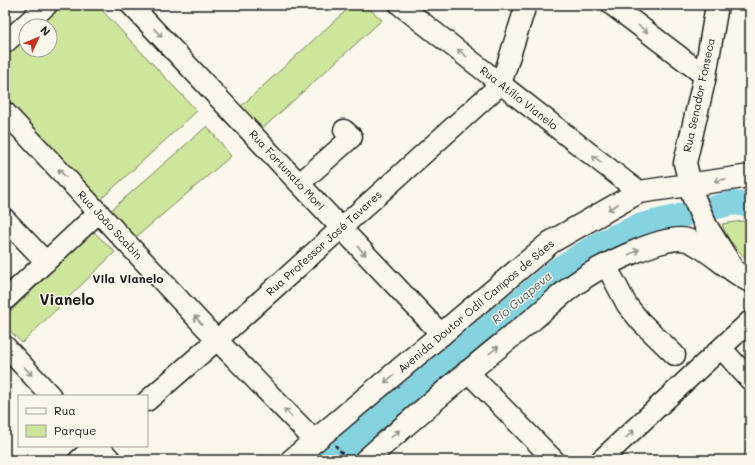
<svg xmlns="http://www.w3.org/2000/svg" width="755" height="465" font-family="Mali,sans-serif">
<rect width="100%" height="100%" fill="#fbf7ec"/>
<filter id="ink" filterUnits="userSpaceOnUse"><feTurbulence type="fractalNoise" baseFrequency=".025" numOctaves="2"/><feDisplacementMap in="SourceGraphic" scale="8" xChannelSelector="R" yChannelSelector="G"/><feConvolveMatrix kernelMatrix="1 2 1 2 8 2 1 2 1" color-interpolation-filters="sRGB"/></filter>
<g filter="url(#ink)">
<path fill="#cee69b" stroke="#75815c" d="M57,5H97L197,111L99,201L5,100V54L26,34V50H50V26H34Z
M352,5H365L382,20L261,130L239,108Z
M207,126L231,156L135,238L110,211Z
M750,220V259L749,261C737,250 727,240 722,224Z
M93,231L115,252L22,343L5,326V317Z"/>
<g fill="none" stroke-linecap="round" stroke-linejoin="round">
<path stroke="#84d3df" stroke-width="24" d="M329,460L558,269L602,242L638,226L733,203L750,205"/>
<g stroke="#1c1c1c" stroke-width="23">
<path id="minor" d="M131,5L442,335
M400,5L639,192
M612,5L705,76
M5,43L47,5
M5,112L217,340L315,441
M300,183L352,137L344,130
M5,219L46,262
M607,267L627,305L641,322L675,355
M5,300L99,212
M5,346L51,396
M722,349L750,380
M467,371L554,460
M147,401L217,340L501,84L526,5
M98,446L111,460
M79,460L95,446
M601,460L750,321"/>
</g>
<g stroke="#1c1c1c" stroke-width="25">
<path id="major" d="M717,5L705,76L685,163L693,196L706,226L730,264
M292,460L551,242L639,192L750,176
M366,460C420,412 475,365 532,320C548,307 564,291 581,280C599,267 666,233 687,240C706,246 729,271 750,281"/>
</g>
<path stroke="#1c1c1c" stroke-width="2.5" stroke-dasharray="4 3" stroke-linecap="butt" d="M335,445L348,460"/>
<use href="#minor" stroke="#fbf7ec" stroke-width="20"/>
<use href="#major" stroke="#fbf7ec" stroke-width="22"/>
</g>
<defs><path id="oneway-shaft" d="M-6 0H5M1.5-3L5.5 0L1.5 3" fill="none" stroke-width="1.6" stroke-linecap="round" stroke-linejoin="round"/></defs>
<g stroke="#97948e">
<use href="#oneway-shaft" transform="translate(643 29) rotate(38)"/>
<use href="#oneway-shaft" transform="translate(158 33) rotate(47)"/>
<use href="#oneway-shaft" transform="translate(462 53) rotate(-142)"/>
<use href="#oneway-shaft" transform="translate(597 159) rotate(-142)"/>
<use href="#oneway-shaft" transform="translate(62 173) rotate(-133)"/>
<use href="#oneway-shaft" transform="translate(720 180) rotate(172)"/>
<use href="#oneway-shaft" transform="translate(613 207) rotate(150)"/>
<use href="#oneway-shaft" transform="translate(362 251) rotate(47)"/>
<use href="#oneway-shaft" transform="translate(634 252) rotate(-27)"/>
<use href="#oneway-shaft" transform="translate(198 320) rotate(-133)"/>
<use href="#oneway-shaft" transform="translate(494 350) rotate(-38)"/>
<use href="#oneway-shaft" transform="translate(28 371) rotate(47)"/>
<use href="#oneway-shaft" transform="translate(389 379) rotate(140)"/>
<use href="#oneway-shaft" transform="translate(288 413) rotate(-134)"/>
<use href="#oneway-shaft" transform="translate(395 434) rotate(-41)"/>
<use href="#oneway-shaft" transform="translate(630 434) rotate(-43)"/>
</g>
</g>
<g text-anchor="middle" stroke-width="3" stroke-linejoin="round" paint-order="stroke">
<g font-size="11" fill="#1c1c1c" stroke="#fbf7ec">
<text transform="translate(699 95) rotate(-78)" y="4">Rua Senador Fonseca</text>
<text transform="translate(519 98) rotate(38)" y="4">Rua Atílio Vianelo</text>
<text transform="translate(287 170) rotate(47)" y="4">Rua Fortunato Mori</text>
<text transform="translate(110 225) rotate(47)" y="4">Rua João Scabin</text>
<text transform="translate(324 243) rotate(-42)" y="4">Rua Professor José Tavares</text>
<text transform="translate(476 306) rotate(-40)" y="4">Avenida Doutor Odil Campos de Sáes</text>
</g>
<g font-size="12" font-weight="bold" fill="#1c1c1c" stroke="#fbf7ec">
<text x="128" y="283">Vila Vianelo</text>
</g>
<g font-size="12" font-style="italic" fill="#405c60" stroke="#fbf7ec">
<text transform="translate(522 298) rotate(-40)" y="4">Rio Guapeva</text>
</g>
<g font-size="15" font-weight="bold" fill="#1c1c1c" stroke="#fbf7ec">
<text x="67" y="305">Vianelo</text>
</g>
</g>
<rect width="755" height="465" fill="none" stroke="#fbf7ec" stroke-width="20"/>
<rect x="10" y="10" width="735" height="445" fill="none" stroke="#1c1c1c" stroke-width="1.5" filter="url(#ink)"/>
<rect x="18" y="395" width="130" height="52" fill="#fbf7ec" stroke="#a29f99"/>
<rect x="26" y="408" width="20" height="6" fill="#fbf7ec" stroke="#a29f99"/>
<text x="54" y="415" font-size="12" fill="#1c1c1c">Rua</text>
<rect x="26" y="425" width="20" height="12" fill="#cee69b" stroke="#a29f99"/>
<text x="54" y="435" font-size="12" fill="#1c1c1c">Parque</text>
<g transform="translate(38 38) rotate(46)"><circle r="19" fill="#fbf7ec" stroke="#a29f99"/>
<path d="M0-3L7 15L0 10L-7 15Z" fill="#c8321e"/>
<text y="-6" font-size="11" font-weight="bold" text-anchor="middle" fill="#1c1c1c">N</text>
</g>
</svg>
